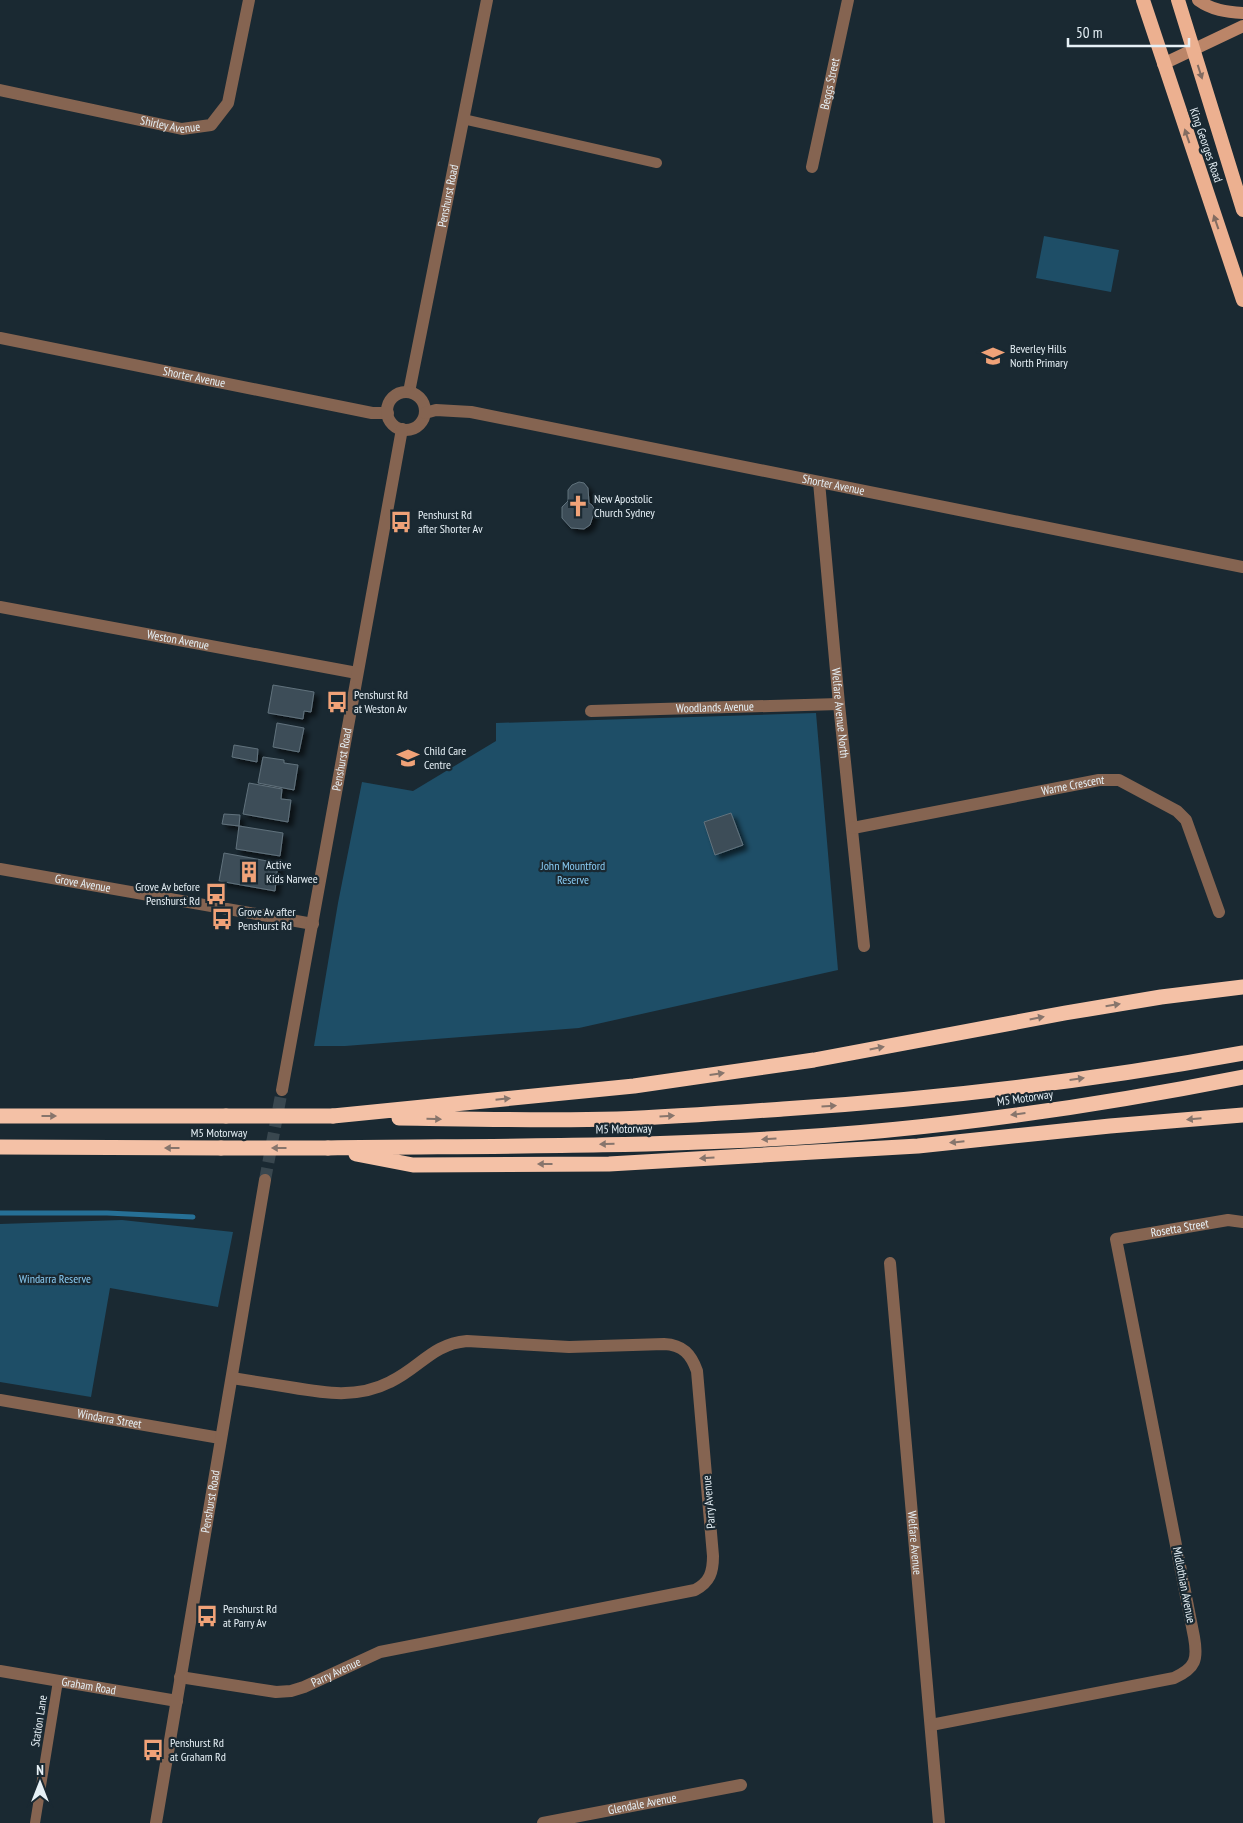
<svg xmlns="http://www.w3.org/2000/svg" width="1243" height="1823" font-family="'PT Sans Narrow',sans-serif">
<defs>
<filter id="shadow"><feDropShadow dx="4.5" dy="4.5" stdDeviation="2.5" flood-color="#0009"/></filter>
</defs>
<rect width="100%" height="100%" fill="#1a2932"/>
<path fill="#1e4e67" d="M1044,236L1119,250L1111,292L1036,278Z
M816,713L838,970L579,1028L345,1046H314L338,903L362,782L413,791L496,741V723Z
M122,1220L233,1232L218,1307L110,1288L91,1397L0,1382V1224Z"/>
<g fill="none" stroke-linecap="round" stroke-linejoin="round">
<path stroke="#267096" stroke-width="5" d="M0,1213H107L193,1217"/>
</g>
<path fill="#3e4e58" stroke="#61727d" filter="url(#shadow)" d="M579,482L584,483L588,488L589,503L592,505L595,510L590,525L584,529L571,528L562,518V507L568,501V490L572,485Z
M273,685L314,692L311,712L304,711L303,719L268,713Z
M277,723L304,728L299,752L273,747Z
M234,745L258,749L257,762L232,757Z
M263,757L284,760V763L298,765L294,790L258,783Z
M249,783L282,789L281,799L291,800L288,822L243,814Z
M731,813L743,845L715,855L704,822Z
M224,814L240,815L239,826L222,824Z
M239,826L283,833L280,856L236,849Z
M224,853L278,863L275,891L219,881Z"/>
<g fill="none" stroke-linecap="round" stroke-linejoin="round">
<path stroke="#39474f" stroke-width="12" stroke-dasharray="12 6" stroke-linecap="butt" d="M265,1180L282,1090"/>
<path stroke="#856451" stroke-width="10" d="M463,119L657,163
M35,1823L58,1681"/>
<g stroke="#856451" stroke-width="12">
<path id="s1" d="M0,90L182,129L211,125L228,103L249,0"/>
<path id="s2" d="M812,167L848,0"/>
<path id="s3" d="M0,338L372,413H388"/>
<path id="s4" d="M409,392L487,0"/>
<path id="s5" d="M819,482L839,704L864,946"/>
<path id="s6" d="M0,607L357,673"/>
<path id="s7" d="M591,711L839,704"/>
<path id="s8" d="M853,828L1099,780H1119L1177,811L1186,820L1219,912"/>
<path id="s9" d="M0,869L313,924"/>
<path id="s10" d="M890,1263L939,1823"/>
<path id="s11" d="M0,1400L220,1438"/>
<path id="s12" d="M0,1671L177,1701"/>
<path id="s13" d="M180,1677L276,1692L291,1691L304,1687L380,1652L695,1590C710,1582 713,1572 713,1556L697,1371C691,1354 683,1345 664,1344L569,1347L467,1341C432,1344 420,1368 390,1382C357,1399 324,1393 289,1387C270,1384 251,1381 232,1378"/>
<path id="s14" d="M931,1725L1174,1678C1196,1668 1198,1659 1194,1637L1116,1239L1228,1220L1243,1222"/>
<path id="s15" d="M543,1823L741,1785"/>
</g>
<g stroke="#856451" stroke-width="12">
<circle cx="406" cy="411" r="19"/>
<path id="s16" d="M425,413L436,410L471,412L1243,567"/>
<path id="s17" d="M282,1090L402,429"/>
<path id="s18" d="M156,1823L265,1180"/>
</g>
<path stroke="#bb8568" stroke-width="12" d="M1198,0C1212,10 1226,12 1243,13
M1163,64L1243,26"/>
<path stroke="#ecb090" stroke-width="14" d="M1143,0L1243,300
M1178,0L1243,210"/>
<path stroke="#f4c1a6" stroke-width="15" d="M0,1116H226
M333,1116L634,1086L814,1060L1065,1013L1161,997L1243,987
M399,1118C472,1119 544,1121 617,1119C672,1117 727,1113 783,1109C937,1099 1091,1081 1243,1053
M0,1147L221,1148
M328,1148C474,1146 621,1147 767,1139C926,1131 1086,1108 1243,1077
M356,1154L413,1165L609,1164L918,1146L1110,1126L1243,1115"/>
<path stroke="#f4c1a6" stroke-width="15" d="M226,1116H333
M221,1148H328"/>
</g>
<defs><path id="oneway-solid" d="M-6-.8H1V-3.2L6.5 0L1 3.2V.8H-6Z" transform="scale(1.25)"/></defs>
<g fill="#836c61">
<use href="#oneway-solid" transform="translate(1200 72) rotate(72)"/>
<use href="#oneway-solid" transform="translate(1187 136) rotate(-109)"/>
<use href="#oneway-solid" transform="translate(1216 222) rotate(-109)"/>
</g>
<g fill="#87756c">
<use href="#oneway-solid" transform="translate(1113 1005) rotate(-9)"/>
<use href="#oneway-solid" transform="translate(1037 1018) rotate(-11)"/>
<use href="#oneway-solid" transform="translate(877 1048) rotate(-11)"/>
<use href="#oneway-solid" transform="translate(717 1074) rotate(-8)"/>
<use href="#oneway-solid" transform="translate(1077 1079) rotate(-8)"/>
<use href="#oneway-solid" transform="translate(503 1099) rotate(-6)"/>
<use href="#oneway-solid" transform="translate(829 1106) rotate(-4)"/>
<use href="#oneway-solid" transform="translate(1018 1114) rotate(173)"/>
<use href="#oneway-solid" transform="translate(49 1116)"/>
<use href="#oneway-solid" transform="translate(667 1116) rotate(-3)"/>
<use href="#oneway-solid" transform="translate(434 1119) rotate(1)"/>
<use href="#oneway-solid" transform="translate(1194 1119) rotate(175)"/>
<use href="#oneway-solid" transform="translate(769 1139) rotate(177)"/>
<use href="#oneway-solid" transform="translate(957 1142) rotate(174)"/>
<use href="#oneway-solid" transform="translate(607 1144) rotate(179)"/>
<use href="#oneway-solid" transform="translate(172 1148) rotate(-180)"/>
<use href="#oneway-solid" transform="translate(279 1148) rotate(-180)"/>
<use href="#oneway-solid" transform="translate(707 1158) rotate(177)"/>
<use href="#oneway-solid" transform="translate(545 1164) rotate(180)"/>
</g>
<defs>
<g id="school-bare" transform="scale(1.725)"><path d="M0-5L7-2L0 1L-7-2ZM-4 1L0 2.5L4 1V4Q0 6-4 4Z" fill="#f0a278" stroke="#1a2932" stroke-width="2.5" paint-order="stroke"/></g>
<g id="church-bare" transform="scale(1.725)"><path d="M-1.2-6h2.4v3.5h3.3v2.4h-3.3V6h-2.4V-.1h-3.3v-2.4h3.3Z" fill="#f0a278" stroke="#1a2932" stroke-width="2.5" paint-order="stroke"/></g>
<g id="bus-bare" transform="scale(1.725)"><path d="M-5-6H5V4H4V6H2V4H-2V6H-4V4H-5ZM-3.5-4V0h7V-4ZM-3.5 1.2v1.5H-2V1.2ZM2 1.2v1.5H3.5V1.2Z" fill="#f0a278" stroke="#1a2932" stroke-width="2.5" paint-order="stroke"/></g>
<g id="building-bare" transform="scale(1.725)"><path d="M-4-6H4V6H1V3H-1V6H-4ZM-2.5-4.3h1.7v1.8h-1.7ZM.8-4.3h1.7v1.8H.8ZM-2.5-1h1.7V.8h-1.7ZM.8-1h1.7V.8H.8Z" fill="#f0a278" stroke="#1a2932" stroke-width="2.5" paint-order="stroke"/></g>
</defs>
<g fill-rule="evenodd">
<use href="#school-bare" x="993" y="356"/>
<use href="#church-bare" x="578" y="506"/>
<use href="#bus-bare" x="401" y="522"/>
<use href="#bus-bare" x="337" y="702"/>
<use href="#school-bare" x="408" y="758"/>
<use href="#building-bare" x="249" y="872"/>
<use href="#bus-bare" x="216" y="894"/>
<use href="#bus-bare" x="222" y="919"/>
<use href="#bus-bare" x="207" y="1616"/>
<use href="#bus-bare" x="153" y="1750"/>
</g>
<g text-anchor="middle" stroke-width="4.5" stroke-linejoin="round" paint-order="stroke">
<g font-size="12" fill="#e6f0f6" stroke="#1a2932">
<text dy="4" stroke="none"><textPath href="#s2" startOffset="85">Beggs Street</textPath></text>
<text dy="4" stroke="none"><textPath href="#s1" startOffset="174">Shirley Avenue</textPath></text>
<text transform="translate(1206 145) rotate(71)" y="4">King Georges Road</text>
<text dy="4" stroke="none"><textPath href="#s4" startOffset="200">Penshurst Road</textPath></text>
<text dy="4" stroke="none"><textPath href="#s3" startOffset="198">Shorter Avenue</textPath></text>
<text dy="4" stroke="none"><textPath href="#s16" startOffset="416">Shorter Avenue</textPath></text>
<text dy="4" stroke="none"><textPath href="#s6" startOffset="181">Weston Avenue</textPath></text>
<text dy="4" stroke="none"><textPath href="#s7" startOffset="124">Woodlands Avenue</textPath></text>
<text dy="4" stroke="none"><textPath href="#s5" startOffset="232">Welfare Avenue North</textPath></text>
<text dy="4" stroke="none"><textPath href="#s17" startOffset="336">Penshurst Road</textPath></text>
<text dy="4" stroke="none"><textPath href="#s8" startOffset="224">Warne Crescent</textPath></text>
<text dy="4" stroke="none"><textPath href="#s9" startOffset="84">Grove Avenue</textPath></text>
<text transform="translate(1025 1098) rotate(-8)" y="4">M5 Motorway</text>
<text transform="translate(624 1129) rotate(-1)" y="4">M5 Motorway</text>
<text x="219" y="1137">M5 Motorway</text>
<text dy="4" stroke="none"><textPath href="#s14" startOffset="769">Rosetta Street</textPath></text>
<text dy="4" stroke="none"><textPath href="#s11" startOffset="111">Windarra Street</textPath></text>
<text dy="4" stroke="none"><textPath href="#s18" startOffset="326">Penshurst Road</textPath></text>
<text transform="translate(709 1502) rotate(-95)" y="4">Parry Avenue</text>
<text dy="4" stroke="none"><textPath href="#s10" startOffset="281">Welfare Avenue</textPath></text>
<text transform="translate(1184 1585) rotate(79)" y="4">Midlothian Avenue</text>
<text dy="4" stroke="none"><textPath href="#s13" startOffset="161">Parry Avenue</textPath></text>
<text dy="4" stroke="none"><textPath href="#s12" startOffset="90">Graham Road</textPath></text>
<text transform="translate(39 1721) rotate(-81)" y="4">Station Lane</text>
<text dy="4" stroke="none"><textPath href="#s15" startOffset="101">Glendale Avenue</textPath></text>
</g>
<g font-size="12" fill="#e6f0f6" stroke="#1a2932" text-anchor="start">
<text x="1010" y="353">Beverley Hills<tspan x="1010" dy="14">North Primary</tspan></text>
<text x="594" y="503">New Apostolic<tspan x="594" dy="14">Church Sydney</tspan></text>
<text x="418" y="519">Penshurst Rd<tspan x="418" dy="14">after Shorter Av</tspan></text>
<text x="354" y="699">Penshurst Rd<tspan x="354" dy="14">at Weston Av</tspan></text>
<text x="424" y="755">Child Care<tspan x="424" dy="14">Centre</tspan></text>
<text x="266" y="869">Active<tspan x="266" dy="14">Kids Narwee</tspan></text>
<text x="200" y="891" text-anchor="end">Grove Av before<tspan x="200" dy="14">Penshurst Rd</tspan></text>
<text x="238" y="916">Grove Av after<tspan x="238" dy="14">Penshurst Rd</tspan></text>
<text x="223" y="1613">Penshurst Rd<tspan x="223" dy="14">at Parry Av</tspan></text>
<text x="170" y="1747">Penshurst Rd<tspan x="170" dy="14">at Graham Rd</tspan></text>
</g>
<g font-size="12" fill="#89cbf3" stroke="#1a2932">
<text x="573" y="870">John Mountford<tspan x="573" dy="14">Reserve</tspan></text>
<text x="55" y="1283">Windarra Reserve</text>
</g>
</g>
<g transform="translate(40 1783)" stroke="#1a2932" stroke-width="4" paint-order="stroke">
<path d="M0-4L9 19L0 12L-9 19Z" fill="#e6f0f6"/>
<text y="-8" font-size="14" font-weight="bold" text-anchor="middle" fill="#e6f0f6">N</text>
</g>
<path d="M1068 38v8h121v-8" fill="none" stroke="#e6f0f6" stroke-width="2.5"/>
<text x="1076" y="38" font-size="15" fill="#e6f0f6" stroke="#1a2932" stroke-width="4" paint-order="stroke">50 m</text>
</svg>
